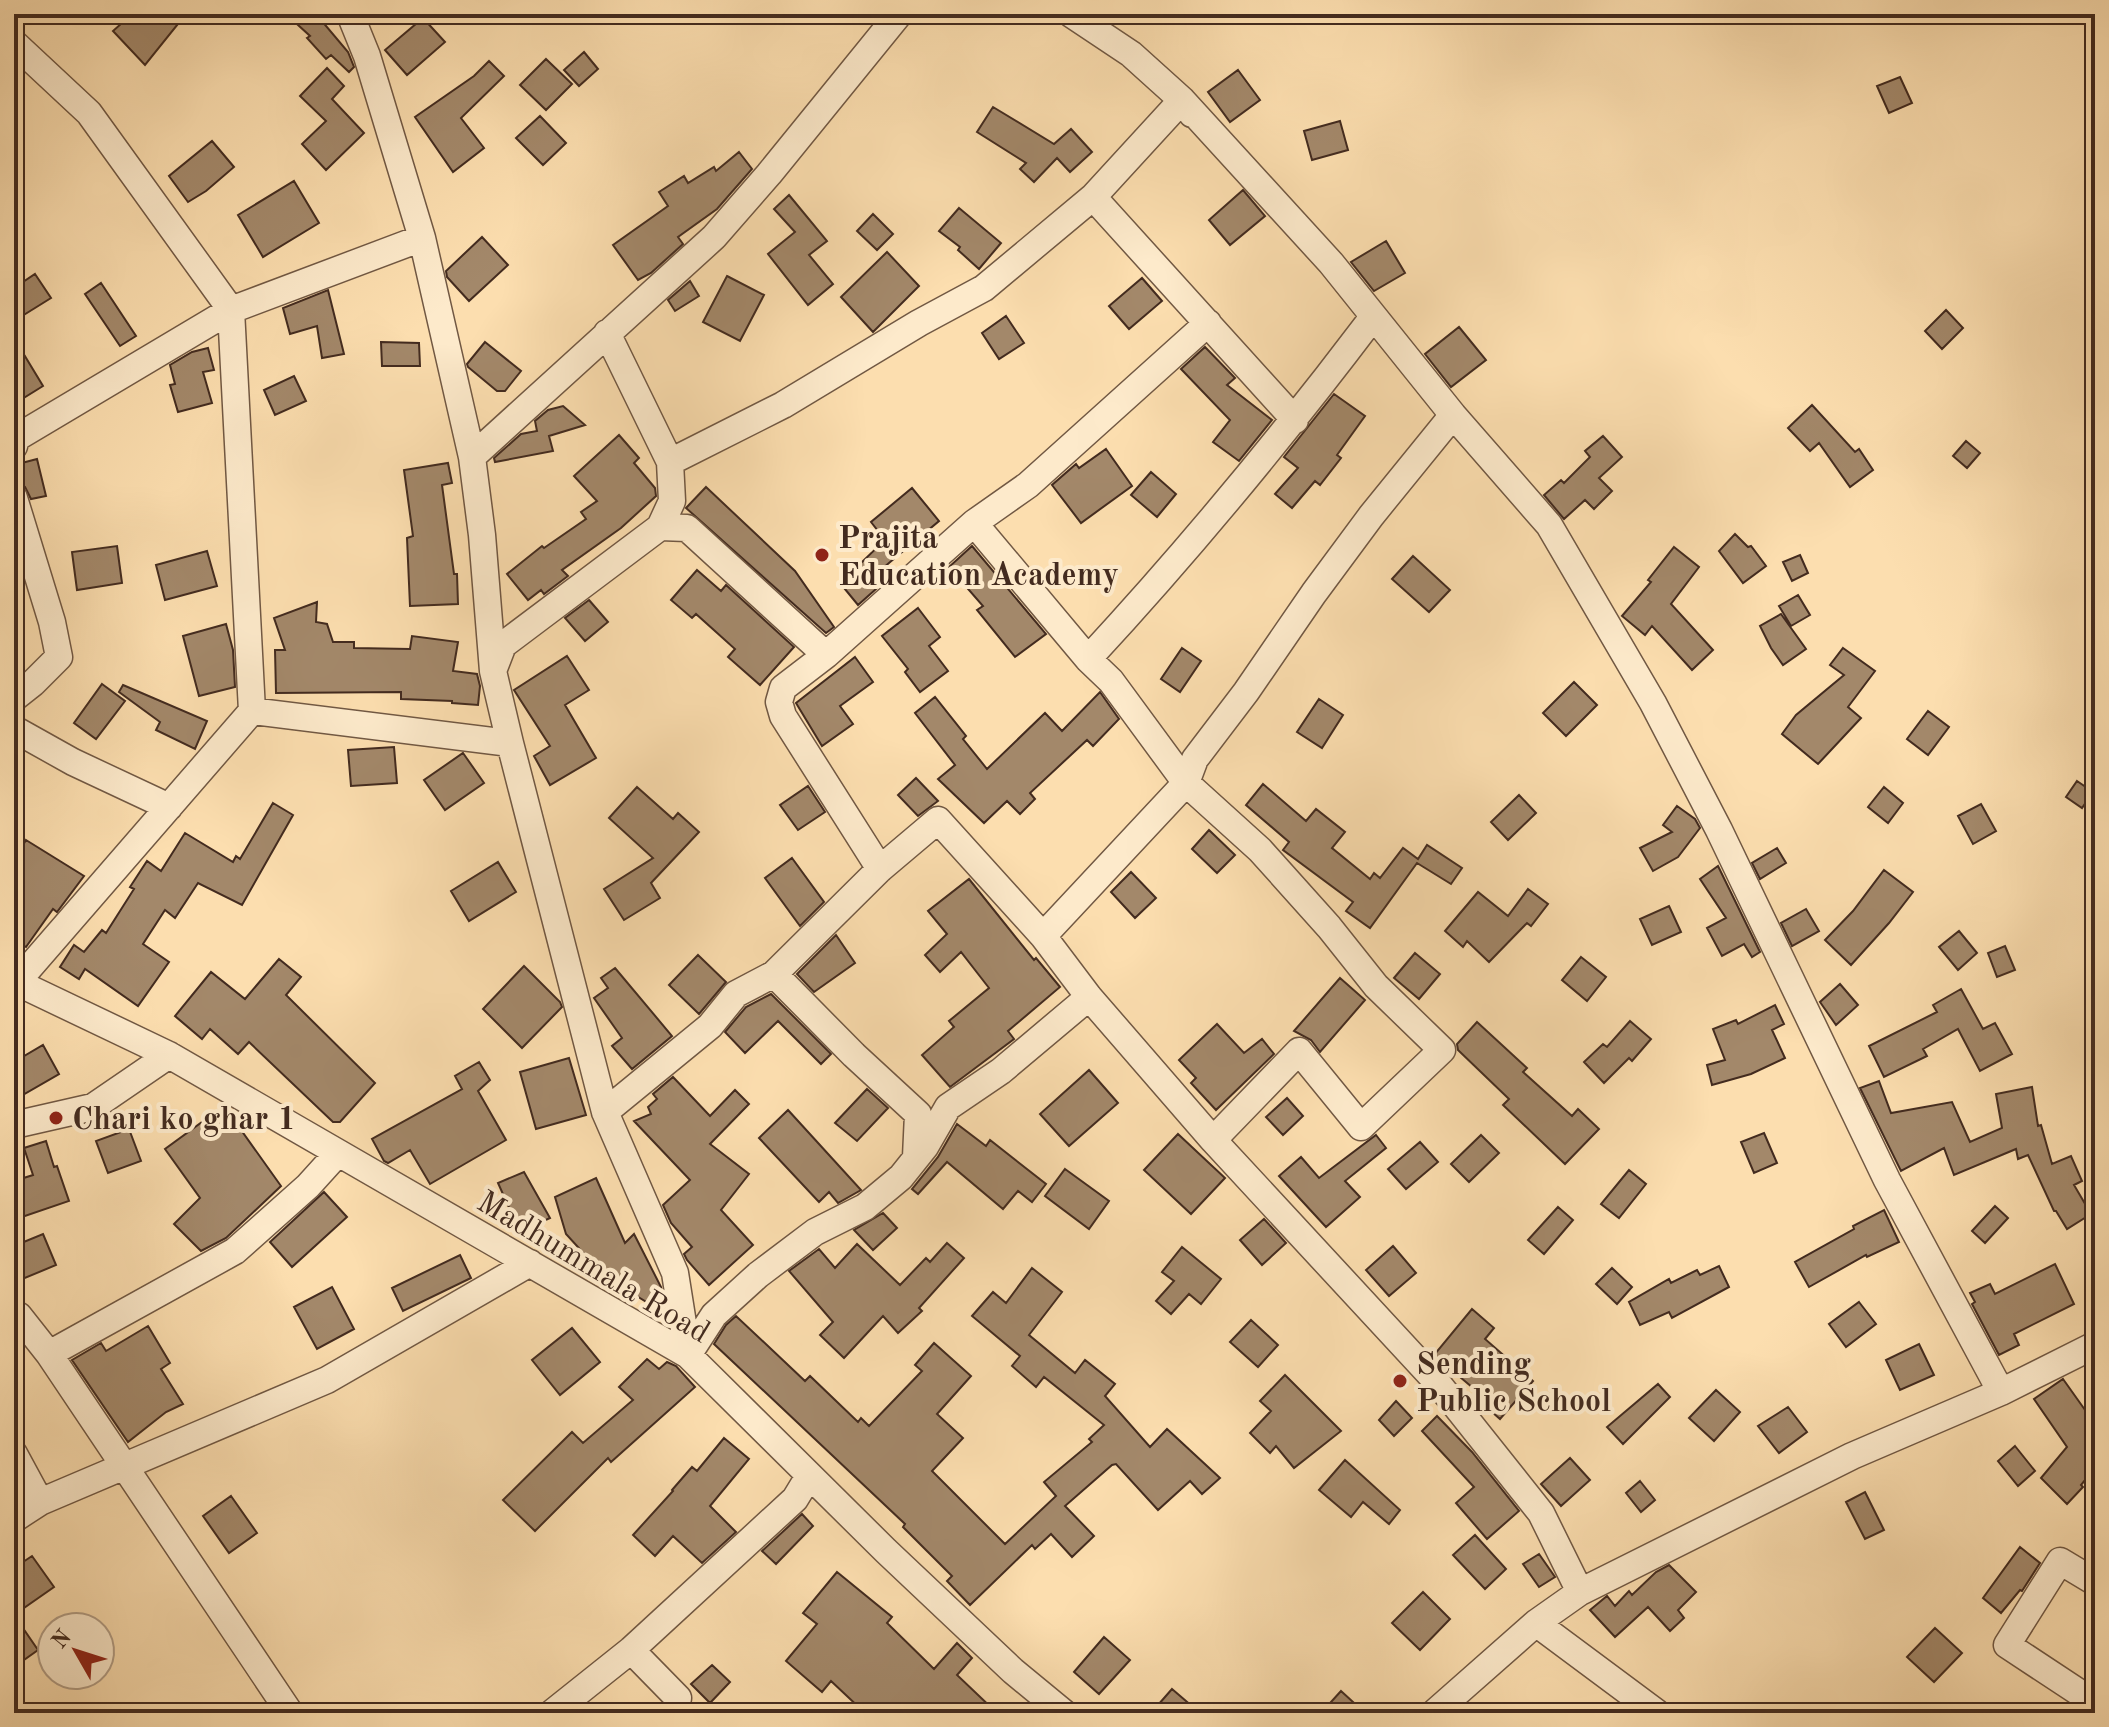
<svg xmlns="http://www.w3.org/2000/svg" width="2109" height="1727" font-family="'Old Standard TT',serif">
<rect width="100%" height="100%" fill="#fcdeaf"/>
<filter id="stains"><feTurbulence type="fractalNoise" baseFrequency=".0025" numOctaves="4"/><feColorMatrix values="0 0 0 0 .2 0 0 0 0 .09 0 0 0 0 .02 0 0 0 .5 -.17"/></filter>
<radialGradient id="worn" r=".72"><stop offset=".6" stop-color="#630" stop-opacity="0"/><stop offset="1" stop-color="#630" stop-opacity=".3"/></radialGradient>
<path fill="#a3886a" stroke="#432b1f" stroke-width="2" d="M132,14H186L145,65L113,31Z
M286,14H316L348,52L354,67L349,72L331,55L326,59L307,38L310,36Z
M423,18L445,42L407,75L385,50Z
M584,52L598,69L579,86L564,70Z
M546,59L572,84L546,110L520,85Z
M489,61L504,76L461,118L484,148L453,172L415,117L474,76Z
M327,68L344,86L332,99L364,133L326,170L302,144L326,121L300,96Z
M1238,70L1260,100L1230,122L1208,92Z
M1900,77L1912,103L1889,113L1877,86Z
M993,107L1054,144L1071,129L1092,152L1070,172L1057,158L1034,182L1020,169L1026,163L977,132Z
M540,116L566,143L543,165L516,138Z
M1340,121L1348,150L1312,160L1304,131Z
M212,141L234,167L206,191L188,202L169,176Z
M739,152L752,169L717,209L678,237L683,244L651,273L638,280L613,245L668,206L659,192L684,176L688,183L714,167L716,171Z
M294,181L319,223L263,257L238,215Z
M1243,190L1265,216L1230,245L1209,220Z
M789,195L827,241L809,255L833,284L808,305L768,254L795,232L774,209Z
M959,208L1001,243L979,269L958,250L960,247L939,231Z
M873,214L893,234L877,250L857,231Z
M482,237L508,265L469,301L447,277L446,271Z
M1386,241L1405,273L1374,291L1351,262Z
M887,252L919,286L873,332L841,297Z
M35,274L51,298L14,321V288Z
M727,276L764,295L740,341L703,322Z
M1142,278L1162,301L1129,329L1109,306Z
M690,281L699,296L675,311L668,300Z
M101,283L136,336L120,346L85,294Z
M328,290L344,354L322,358L317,326L290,334L283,308Z
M1946,310L1963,328L1942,349L1925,331Z
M1006,316L1024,343L999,359L982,333Z
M1459,327L1486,360L1451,387L1425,354Z
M14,338L43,386L14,404Z
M381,342L419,343L420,366H382Z
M485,342L521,371L505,391H497L468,367L467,364Z
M1205,347L1235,378L1227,385L1272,420L1239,461L1213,442L1230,420L1181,369Z
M208,348L214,370L203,372L212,403L178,412L170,385L175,384L170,365L192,352Z
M294,376L306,401L275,415L264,390Z
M1334,394L1365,416L1337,455L1341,458L1320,485L1315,481L1292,508L1275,494L1298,468L1284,457Z
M1812,405L1855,452L1859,449L1873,470L1850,487L1819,443L1810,451L1788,428Z
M563,406L585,425L549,436L553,451L495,462L494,458L521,434L537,431L535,421L548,410Z
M619,435L639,458L634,463L655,488L656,496L621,528L562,570L568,576L544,594L541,590L528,600L507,574L542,546L544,548L586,519L581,512L597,501L574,476Z
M1603,436L1622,457L1599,478L1612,491L1594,509L1585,500L1564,519L1544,495L1561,480L1564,483L1590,457L1585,451Z
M1966,441L1980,453L1967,468L1953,456Z
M1106,449L1132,486L1081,523L1052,485L1076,464L1079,468Z
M37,459L46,496L31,499L25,487L19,483L14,465Z
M448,463L452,483L442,485L454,574H457L458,604L410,606L407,538L413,536L404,470Z
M1151,472L1176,494L1157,517L1131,495Z
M706,487L795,571L834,627L826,633L686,508Z
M912,488L939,521L877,573L885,581L858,605L840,583L885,540L871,522Z
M1735,534L1748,547L1751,546L1766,566L1743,583L1719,551Z
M117,546L122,583L77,590L72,552Z
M972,546L1046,634L1015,657L977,610L983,606L949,567Z
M1674,547L1699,567L1671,604L1713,650L1692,670L1652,626L1645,635L1622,616L1651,582L1648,580Z
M207,551L217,586L165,600L156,565Z
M1800,555L1808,573L1792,581L1783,562Z
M1413,556L1450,590L1429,612L1392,579Z
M697,570L721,591L726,585L794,647L760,685L728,657L735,649L696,614L692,618L671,600Z
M1798,595L1810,615L1791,626L1779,606Z
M589,600L608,622L585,641L565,618Z
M317,602L316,622L327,624L333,642H354V648L410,649L412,636L458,642L453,671L477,674L480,686L478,705L452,703V701L401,699V692L276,693L275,650H285L274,618Z
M918,608L940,637L929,646L948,671L920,692L905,672L908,669L882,636Z
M1781,614L1806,649L1783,665L1771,648L1760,626Z
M226,624L233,650L235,687L199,696L183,636Z
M1182,648L1201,661L1180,692L1161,679Z
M1843,648L1875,671L1848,707L1861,718L1818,764L1782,734L1796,715L1844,675L1830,665Z
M567,656L589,690L565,705L596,758L550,785L534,756L550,746L514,690Z
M855,657L873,682L840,706L853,724L822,746L796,703Z
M1574,682L1597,705L1566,736L1543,713Z
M102,684L125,701L96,739L74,723Z
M123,685L207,721L195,749L156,730L160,722L119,692Z
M1100,692L1119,719L1093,746L1087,740L1030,793L1035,799L1020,814L1007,801L984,823L938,779L955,765L915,713L935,697L966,736L963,739L987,769L1045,713L1062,731Z
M1319,699L1343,715L1322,748L1297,732Z
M1928,711L1949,727L1928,755L1907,739Z
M394,747L397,783L351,786L348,750Z
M463,753L484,783L445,810L424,780Z
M916,778L938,801L918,816L898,795Z
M2077,781L2093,792L2082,808L2066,797Z
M1263,784L1306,821L1316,809L1345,832L1332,848L1370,879L1374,873L1380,878L1403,848L1418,859L1427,845L1462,868L1451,884L1417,863L1370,928L1346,911L1353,902L1283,850L1289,842L1246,805Z
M808,786L825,812L798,830L780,805Z
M637,787L673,819L678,813L699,832L651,883L660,898L624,920L604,889L653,858L609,818Z
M1884,787L1903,803L1888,823L1868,807Z
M1519,795L1536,813L1508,840L1491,822Z
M273,803L293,815L242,905L198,883L175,918L165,910L143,944L169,962L138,1006L85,969L79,979L60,967L74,945L84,952L102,930L106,933L134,889L130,887L147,861L161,871L185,833L233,862L236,856L240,859Z
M1981,804L1996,831L1973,844L1958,816Z
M1677,806L1695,819L1700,828L1678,857L1653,871L1640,848L1672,832L1663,825Z
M1209,830L1235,855L1217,873L1192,849Z
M26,840L84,876L57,912L53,909L26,947L14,940V860Z
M1777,848L1786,863L1760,879L1752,863Z
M792,858L824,902L800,926L765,878Z
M498,862L516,892L469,921L451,891Z
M1718,866L1760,952L1752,957L1744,944L1722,956L1707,928L1726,918L1700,879Z
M1884,870L1913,892L1889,923L1851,965L1825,940L1853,911Z
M1131,872L1156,898L1135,918L1111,892Z
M969,879L1034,960L1036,958L1060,987L1008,1031L1014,1039L950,1087L922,1055L954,1027L949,1021L989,988L961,952L940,972L925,955L947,934L928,911Z
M1528,889L1548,904L1531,926L1527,923L1489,962L1467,941L1463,947L1445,931L1478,892L1508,916Z
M1669,906L1681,932L1652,945L1640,919Z
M1806,909L1819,931L1792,946L1781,923Z
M1959,931L1977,953L1958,970L1939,947Z
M836,935L855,963L814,992L797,974Z
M2005,946L2015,970L1997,977L1988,953Z
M1415,953L1440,974L1419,999L1394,978Z
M698,955L726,982L699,1014L669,985Z
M1581,957L1606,977L1587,1001L1562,980Z
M279,959L301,977L286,995L375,1083L340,1122H333L249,1042L238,1054L210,1029L202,1039L175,1016L211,972L245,999Z
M524,966L560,1002L562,1007L522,1048L483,1009Z
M615,968L672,1036L632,1069L612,1046L622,1038L594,998L608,988L601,978Z
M1340,978L1365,1000L1320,1052L1311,1040L1294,1031Z
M1840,984L1858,1005L1836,1025L1820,1002Z
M1961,989L1983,1029L1995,1023L2012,1054L1980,1071L1958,1029L1923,1049L1927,1056L1884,1077L1869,1046L1937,1012L1933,1005Z
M771,994L831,1054L821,1064L778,1021L745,1053L725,1032L746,1007Z
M1775,1005L1784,1024L1772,1030L1785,1058L1751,1074L1712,1085L1707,1065L1725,1060L1713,1029L1736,1020L1738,1024Z
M1630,1021L1651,1039L1632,1061L1629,1058L1604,1083L1584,1062L1603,1044L1607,1047Z
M1477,1022L1527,1068L1523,1072L1572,1116L1578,1109L1599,1129L1565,1164L1503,1105L1509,1099L1458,1050L1457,1044Z
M1217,1024L1244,1053L1262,1039L1274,1054L1216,1110L1191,1083L1196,1078L1179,1060Z
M43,1045L59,1074L14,1100V1062Z
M569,1058L586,1115L536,1129L520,1072Z
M479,1062L490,1080L478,1091L506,1140L430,1184L410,1150L388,1163L384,1161L372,1139L462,1089L455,1076Z
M1089,1070L1118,1103L1069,1146L1040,1114Z
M673,1077L710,1116L735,1090L749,1104L710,1144L749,1174L721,1210L753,1245L709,1285L687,1260L684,1254L692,1247L671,1223L663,1205L690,1180L634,1121L651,1114L648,1107L657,1099L653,1094Z
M1879,1081L1891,1113L1952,1102L1970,1142L2002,1128L1996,1094L2032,1087L2038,1126L2041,1125L2052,1164L2071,1156L2082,1181L2074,1185L2091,1214L2067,1229L2056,1211H2054L2028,1155L2018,1159L2016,1149L1954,1175L1944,1148L1901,1171L1860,1088Z
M867,1089L888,1108L857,1141L835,1123Z
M1287,1098L1303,1116L1283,1135L1266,1117Z
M224,1106L281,1186L226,1238L201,1251L174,1224L200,1198L165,1149Z
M788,1110L861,1190L838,1203L829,1192L819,1202L759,1138Z
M957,1124L986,1146L990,1140L1046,1184L1032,1202L1018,1191L1003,1209L947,1162L918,1194L912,1189L938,1157Z
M129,1129L141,1161L108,1173L96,1141Z
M1764,1133L1777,1163L1754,1173L1741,1142Z
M1178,1134L1225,1178L1191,1214L1144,1170Z
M1376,1135L1386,1148L1345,1181L1360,1197L1326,1227L1279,1176L1301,1157L1319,1178Z
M1481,1135L1499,1153L1469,1182L1451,1164Z
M46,1141L54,1167L57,1166L69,1201L22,1217L14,1194V1181L33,1175L24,1148Z
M1420,1142L1438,1162L1406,1189L1388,1169Z
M1065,1169L1109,1201L1089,1229L1045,1196Z
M1629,1170L1646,1184L1619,1218L1601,1204Z
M524,1172L550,1218L520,1232L498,1183Z
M596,1178L625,1243L634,1234L661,1287L663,1297L653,1306L596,1271L598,1269L566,1234L555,1197Z
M324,1192L347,1217L292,1267L270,1242Z
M1995,1206L2008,1218L1985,1243L1972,1231Z
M1558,1207L1573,1220L1544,1254L1528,1240Z
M1884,1210L1899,1242L1867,1257L1866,1255L1809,1287L1795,1262L1854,1229L1853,1226Z
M883,1213L897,1228L873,1250L854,1230Z
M1264,1219L1286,1243L1262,1265L1240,1240Z
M43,1234L56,1265L20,1280L14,1265V1246Z
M947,1243L964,1258L919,1308L922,1311L898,1333L883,1316L844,1358L820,1335L833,1322L789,1271L819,1249L835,1268L857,1244L900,1285L926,1258L930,1262Z
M1393,1246L1416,1273L1389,1296L1366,1270Z
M1182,1247L1221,1279L1201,1304L1189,1294L1171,1314L1156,1301L1174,1281L1162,1272Z
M460,1255L471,1278L403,1311L392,1288Z
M2055,1264L2074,1304L2014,1334L2019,1345L1999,1355L1972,1304L1975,1302L1970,1293L1990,1284L1995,1294Z
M1719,1266L1729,1287L1672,1318L1669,1312L1640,1325L1629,1302L1669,1279L1671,1283L1697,1270L1700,1275Z
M1032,1268L1062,1292L1029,1335L1075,1373L1085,1360L1115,1384L1105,1396L1150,1447L1167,1429L1220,1478L1202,1494L1190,1481L1158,1510L1116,1464L1112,1465L1065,1506L1094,1536L1072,1557L1051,1534L1035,1549L1032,1545L970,1605L947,1581L952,1576L903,1527L905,1524L714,1344L726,1325L736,1316L805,1381L810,1376L858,1422L861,1418L869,1426L922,1371L915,1365L934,1343L971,1376L937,1414L963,1438L932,1471L1005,1544L1056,1496L1044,1482L1092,1442L1089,1439L1104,1425L1044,1377L1036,1387L1012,1366L1020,1356L972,1316L993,1292L1006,1303Z
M1612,1268L1632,1287L1617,1304L1596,1284Z
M332,1287L354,1329L317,1349L294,1307Z
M1859,1302L1876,1324L1846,1347L1829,1324Z
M1472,1309L1494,1328L1485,1339L1533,1381L1500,1419L1475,1397L1479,1393L1434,1355Z
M1251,1320L1278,1345L1258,1367L1230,1342Z
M148,1326L170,1363L161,1369L183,1404L166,1412L128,1442L72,1360L101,1343L106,1351Z
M572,1328L600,1362L560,1395L532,1360Z
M1919,1344L1934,1375L1900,1390L1886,1360Z
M647,1359L659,1369L667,1362L676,1366L695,1387L611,1462L608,1458L535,1531L503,1500L572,1432L583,1443L633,1400L619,1387Z
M1285,1375L1341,1431L1294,1468L1276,1446L1270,1453L1250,1433L1271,1411L1260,1401Z
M2063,1379L2095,1424V1468L2081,1485L2083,1487L2067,1504L2041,1478L2067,1447L2034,1399Z
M1658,1384L1670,1397L1623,1444L1607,1427Z
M1716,1390L1740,1412L1714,1441L1689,1418Z
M1396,1401L1412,1418L1394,1436L1379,1420Z
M1788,1407L1807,1432L1779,1453L1758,1426Z
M1437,1416L1472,1452L1519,1511L1487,1539L1456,1503L1474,1487L1422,1431Z
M724,1438L749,1459L710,1506L736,1532L702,1563L673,1536L655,1556L633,1535L673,1491L672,1490L692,1467L697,1471Z
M2015,1446L2035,1471L2018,1486L1998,1461Z
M1570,1458L1590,1480L1561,1506L1541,1484Z
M1345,1460L1400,1510L1389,1524L1363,1502L1351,1517L1319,1490Z
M1640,1481L1655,1500L1641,1512L1626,1493Z
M1865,1492L1884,1530L1865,1539L1846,1502Z
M231,1496L257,1533L229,1553L203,1516Z
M802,1514L813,1526L776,1564L762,1551Z
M1475,1535L1506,1569L1485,1589L1453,1555Z
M2020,1547L2040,1563L2022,1591L2020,1590L2001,1613L1983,1598Z
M1539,1554L1555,1577L1539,1587L1523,1564Z
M32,1556L54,1587L14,1615L38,1650L14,1667V1568Z
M1669,1565L1696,1592L1678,1610L1684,1618L1670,1631L1648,1607L1615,1637L1590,1610L1607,1596L1615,1606L1629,1591L1632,1595L1656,1572Z
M837,1572L892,1617L887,1623L934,1669L957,1643L972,1658L957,1675L997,1713H865L831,1681L822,1692L786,1661L817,1624L803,1613Z
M1423,1592L1450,1619L1420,1650L1392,1623Z
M1935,1628L1962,1653L1934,1682L1907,1657Z
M1104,1637L1130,1660L1099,1694L1074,1672Z
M712,1665L730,1682L710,1703L691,1684Z
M1172,1689L1200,1713H1167L1158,1705Z
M1341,1691L1365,1713H1321Z"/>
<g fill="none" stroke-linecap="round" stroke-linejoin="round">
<g stroke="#715843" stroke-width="29">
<path id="minor" d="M350,14L367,56L422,238L472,457L482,535L493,671L510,743L605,1112L675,1273L688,1355L714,1315L758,1275L815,1232L865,1207L901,1177L925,1147L948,1107L1001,1071L1089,997
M1071,14L1131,54L1182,100L1331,263L1453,415L1549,525L1653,703L1719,830L1887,1180L2001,1392
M14,43L89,113L231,310L252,711L16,983
M1093,197L1182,100L1192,114
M607,333L670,462L672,501L660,527L687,528L826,655
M14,446L16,438L231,310L422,238
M472,457L714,237L769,174L899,14
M670,462L783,405L919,323L984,288L1093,197L1295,420
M14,498L52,622L59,657L33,683L14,698
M974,523L1088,659L1111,681L1186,783L1260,850L1329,927L1376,986L1442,1050L1361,1127L1299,1051L1213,1140
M1088,659C1189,550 1283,436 1373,317
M493,671L503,645L660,527
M252,711L510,743
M14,729L73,762L169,807
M880,869L783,716L779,702L783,688L826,655L974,523L1028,485L1208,323
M1043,936L1186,783L1195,759L1246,692L1314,593L1371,516L1453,415
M774,974L854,1055L918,1114L916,1157
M14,981L169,1055L688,1355L886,1551L1013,1671L1064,1713
M605,1112L710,1026L736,994L774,974L880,869L938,820L1043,936L1089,997L1213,1140L1436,1381L1541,1513L1580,1592
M14,1125L93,1107L169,1055
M14,1313L19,1316L49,1354L290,1713
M49,1354L235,1251L308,1186L337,1154
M14,1454L40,1502L327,1380L530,1263
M14,1519L40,1502
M2095,1582L2060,1561L2007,1645L2095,1703
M1536,1623L1657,1713
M631,1650L678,1698
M552,1713L631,1650L795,1499L809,1476
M1434,1713L1536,1623L1580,1592L1852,1456L2001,1392L2095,1345"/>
</g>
<use href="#minor" stroke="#fdeacb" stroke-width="26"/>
</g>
<g fill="#8f2418" stroke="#fdeacb" stroke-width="3">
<circle cx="822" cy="555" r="8"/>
<circle cx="56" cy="1118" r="8"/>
<circle cx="1400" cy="1381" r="8"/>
</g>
<g text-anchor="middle" stroke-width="8" stroke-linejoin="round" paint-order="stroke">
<g font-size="32" font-weight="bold" fill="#432b1f" stroke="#fdeacb" text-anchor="start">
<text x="838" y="548">Prajita<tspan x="838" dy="37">Education Academy</tspan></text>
<text x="72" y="1129">Chari ko ghar 1</text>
<text x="1416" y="1374">Sending<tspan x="1416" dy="37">Public School</tspan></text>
</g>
<g font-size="32" fill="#432b1f" stroke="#fdeacb">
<text transform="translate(594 1266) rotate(31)" y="11">Madhummala Road</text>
</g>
</g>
<rect width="2109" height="1727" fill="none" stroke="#fcdeaf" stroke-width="48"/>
<rect x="16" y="16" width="2077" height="1695" fill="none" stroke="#432b1f" stroke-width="4"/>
<rect x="24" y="24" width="2061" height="1679" fill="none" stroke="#432b1f" stroke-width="2"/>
<g transform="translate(76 1651) rotate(309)"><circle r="38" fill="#fdeacb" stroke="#b39e86" stroke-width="2"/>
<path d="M0-6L14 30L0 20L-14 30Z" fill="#8f2418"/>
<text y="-12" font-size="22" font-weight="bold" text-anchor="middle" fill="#432b1f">N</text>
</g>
<rect width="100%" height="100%" filter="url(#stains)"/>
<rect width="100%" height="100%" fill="url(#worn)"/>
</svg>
